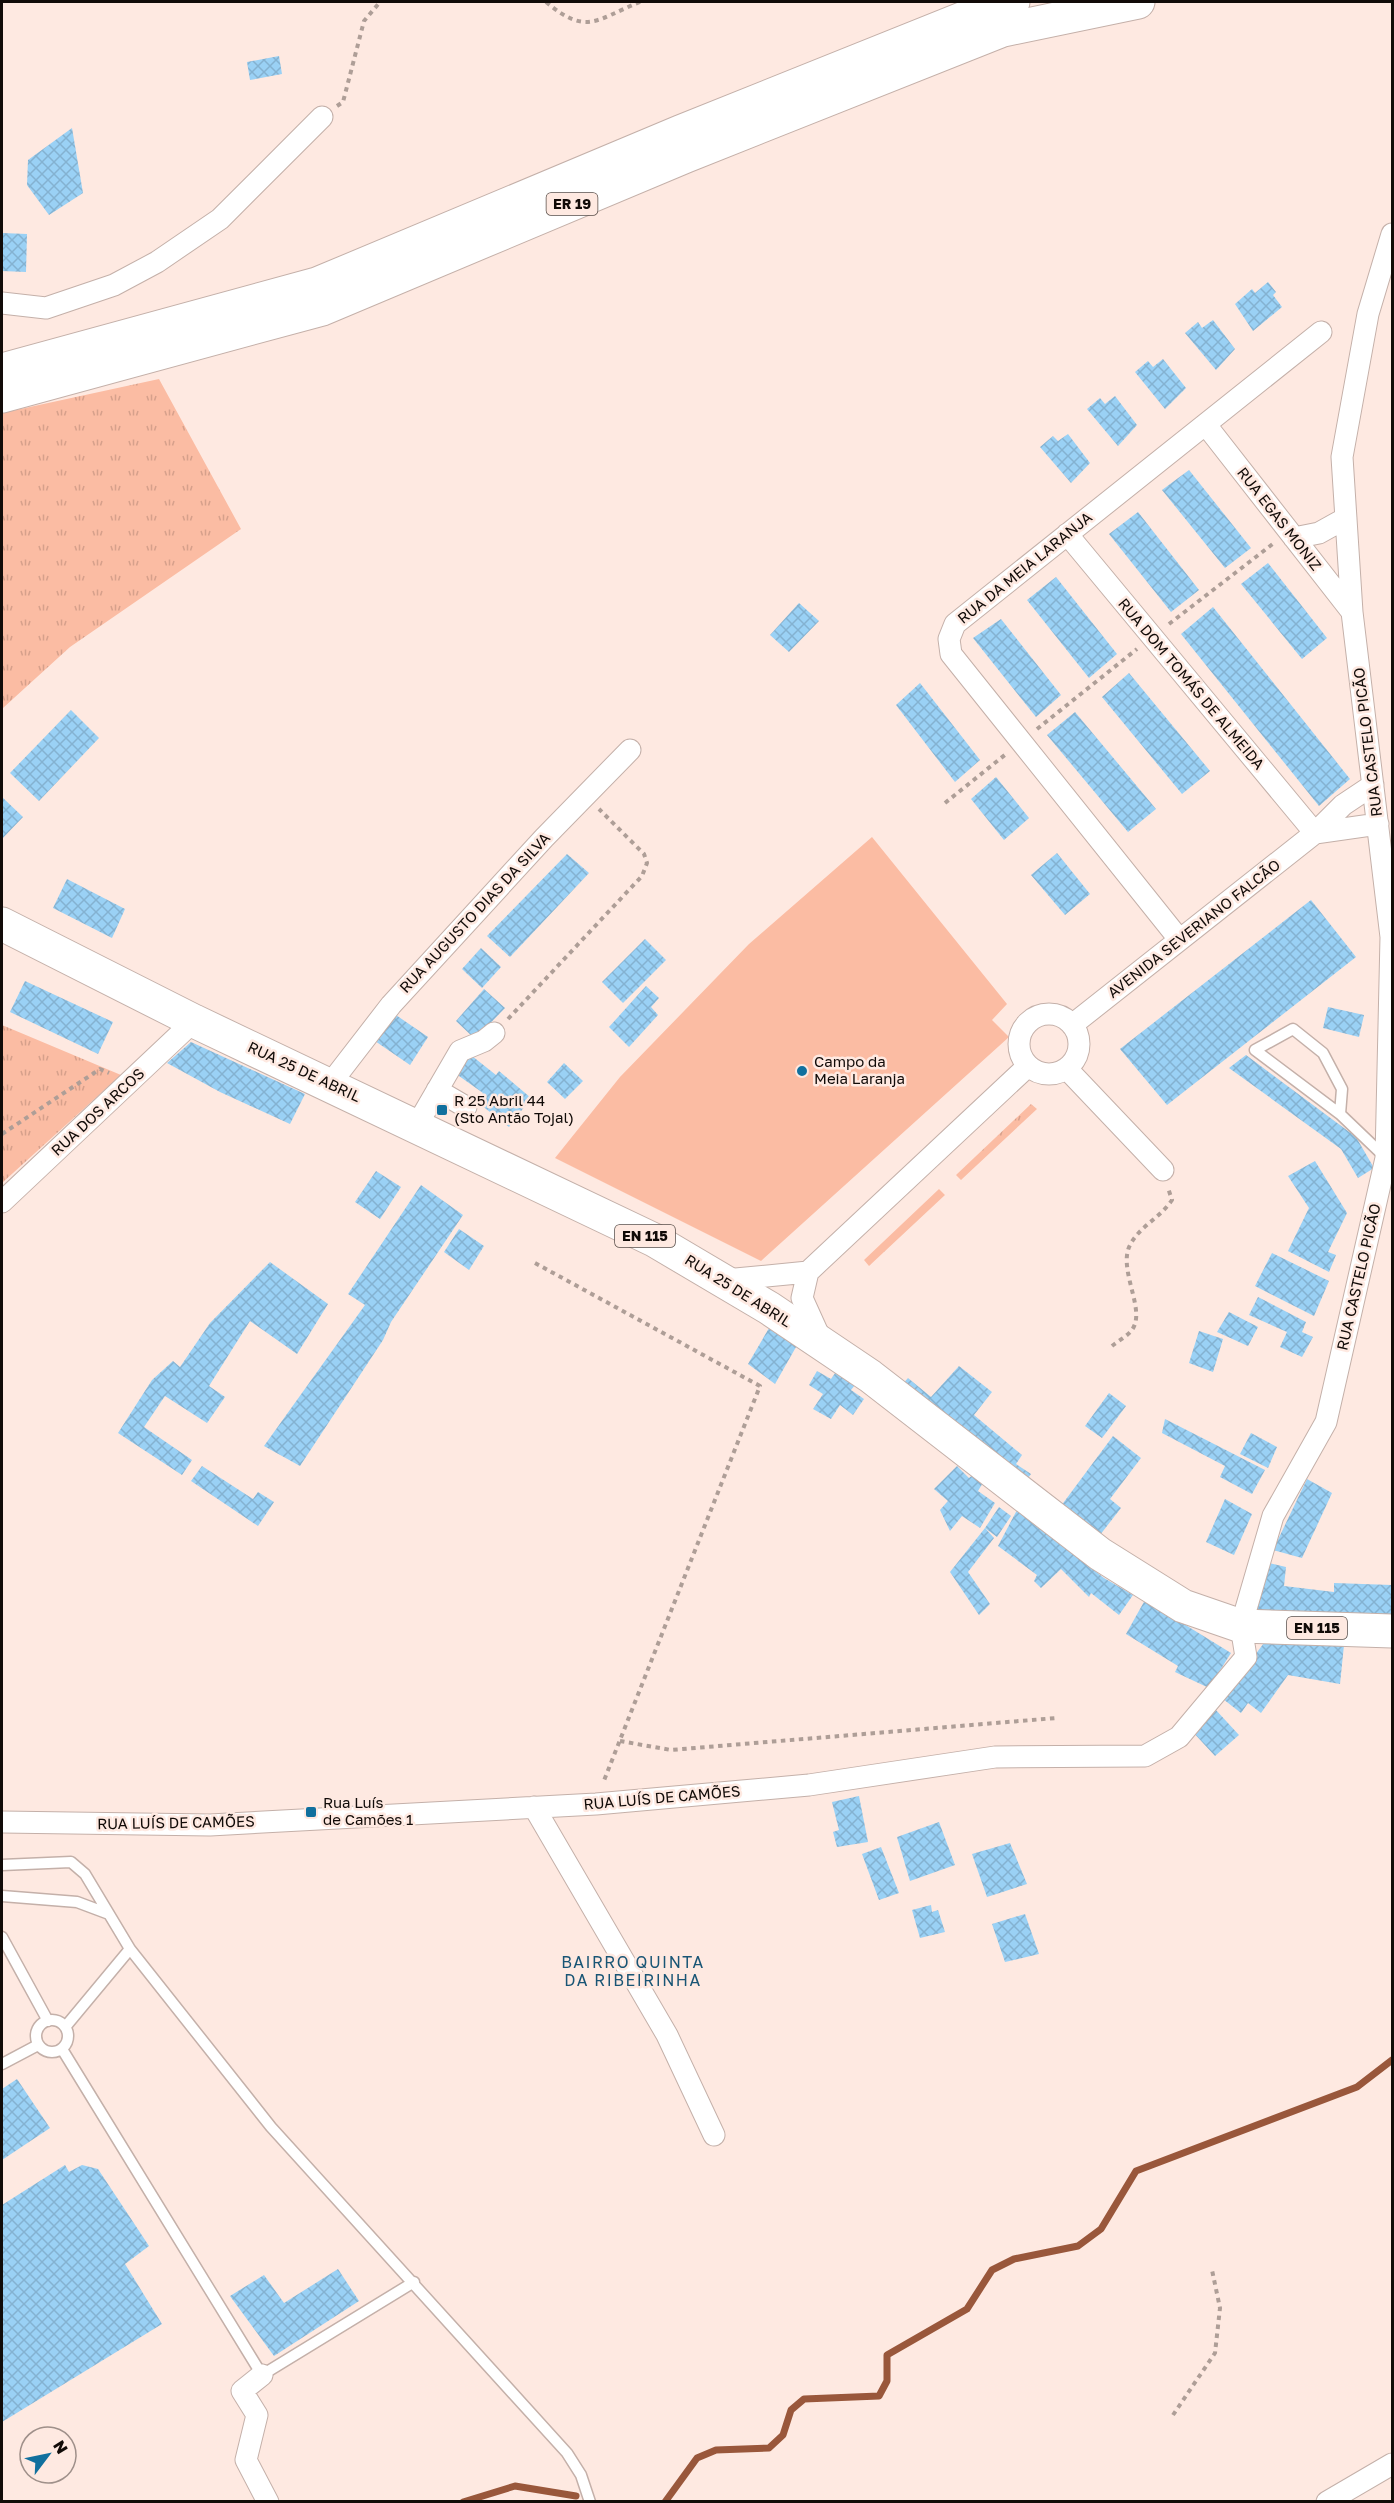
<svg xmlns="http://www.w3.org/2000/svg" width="1394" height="2503" font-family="'Golos Text',sans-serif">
<defs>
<pattern id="grass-tufts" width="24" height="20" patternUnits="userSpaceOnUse" patternTransform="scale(1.5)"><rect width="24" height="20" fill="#fbbca3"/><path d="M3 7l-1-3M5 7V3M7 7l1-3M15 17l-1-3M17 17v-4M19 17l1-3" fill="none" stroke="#d6a08b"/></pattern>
<pattern id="building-cross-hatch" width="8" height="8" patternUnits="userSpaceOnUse" patternTransform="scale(1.5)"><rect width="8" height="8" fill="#9ad1f5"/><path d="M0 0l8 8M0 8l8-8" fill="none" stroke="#84b2d1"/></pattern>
</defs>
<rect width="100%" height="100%" fill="#fee9e1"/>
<path fill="url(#grass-tufts)" d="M159,379L241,529L70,647L3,708L2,413Z
M2,1025L121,1075L2,1183Z
M1031,1104L1037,1109L961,1180L956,1175Z
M939,1189L945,1195L869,1266L864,1260Z"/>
<path fill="#fbbca3" d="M872,837L1007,1004L992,1020L1009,1037L761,1261L555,1158L620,1077L749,944Z"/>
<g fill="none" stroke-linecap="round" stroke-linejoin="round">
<path stroke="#99573b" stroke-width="7" d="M463,2502L515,2486L576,2496
M665,2502L697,2458L716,2450L769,2448L783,2435L791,2410L804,2399L879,2396L887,2381V2355L967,2309L992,2270L1014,2259L1078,2246L1101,2229L1136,2171L1357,2087L1392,2060"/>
</g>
<path fill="url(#building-cross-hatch)" d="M279,56L282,74L250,80L247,62Z
M72,128L83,193L49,215L27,185L28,160Z
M2,233L27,234L26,272L2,271Z
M1268,282L1276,292L1273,295L1282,307L1253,331L1235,304L1252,289L1255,293Z
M1213,320L1235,349L1216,370L1185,333L1198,322L1202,328Z
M1163,359L1186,388L1165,409L1135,372L1148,361L1153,367Z
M1115,396L1137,425L1118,446L1087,409L1100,398L1105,404Z
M1068,434L1090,463L1071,483L1040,447L1053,436L1058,441Z
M1189,470L1251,548L1225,568L1162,490Z
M1138,512L1199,590L1171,612L1109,534Z
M1268,563L1327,638L1302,659L1241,584Z
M1056,577L1117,654L1089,678L1027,600Z
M799,603L819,621L789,652L770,635Z
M1213,607L1350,779L1319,806L1181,634Z
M1001,619L1061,695L1036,717L973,638Z
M1129,673L1210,771L1182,794L1102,697Z
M920,683L980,760L955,782L896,705Z
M71,710L99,738L39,801L10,773Z
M1075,712L1156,809L1128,832L1047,735Z
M996,777L1029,818L1004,840L971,799Z
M2,797L23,817L2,839Z
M1057,853L1090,894L1065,915L1031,875Z
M567,854L589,873L510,957L487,936Z
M67,879L125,909L112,938L53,908Z
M1311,900L1356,957L1167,1105L1120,1049Z
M645,939L666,960L623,1003L602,982Z
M481,948L501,967L482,988L462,969Z
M25,981L113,1022L98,1054L10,1012Z
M646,986L659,998L651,1007L658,1015L629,1047L609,1027Z
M484,989L505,1008L475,1039L456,1021Z
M1328,1007L1364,1015L1359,1037L1323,1028Z
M393,1013L428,1037L410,1065L375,1041Z
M191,1042L305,1094L290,1124L220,1092L167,1063Z
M467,1052L496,1075L499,1071L531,1098L509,1127L476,1101L483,1093L452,1071Z
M1246,1055L1356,1137L1374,1168L1358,1178L1341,1149L1229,1068Z
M564,1063L583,1081L565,1099L547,1082Z
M1315,1161L1347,1213L1328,1252L1336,1255L1329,1272L1288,1251L1309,1208L1288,1176Z
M376,1171L401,1187L380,1219L355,1202Z
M421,1185L463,1215L391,1322L383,1340L300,1466L264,1446L365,1305L348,1294Z
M459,1229L484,1246L469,1270L444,1252Z
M1272,1253L1329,1281L1314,1316L1255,1286Z
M270,1262L328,1304L297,1354L250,1321L209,1386L225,1397L207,1423L165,1396L144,1427L192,1460L182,1475L118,1433L152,1380L173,1361L180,1367L210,1323Z
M1258,1297L1306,1322L1302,1332L1313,1337L1302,1357L1280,1347L1287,1332L1249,1315Z
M1229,1312L1258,1327L1248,1346L1217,1332Z
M772,1323L800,1340L775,1384L748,1364Z
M1199,1331L1223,1339L1213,1372L1189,1363Z
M840,1366L859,1380L851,1390L864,1399L853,1415L840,1405L831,1419L813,1409L823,1394L809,1385L817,1371L831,1379Z
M959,1366L992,1392L974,1415L1022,1455L1016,1464L1031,1474L1023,1485L899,1388L908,1378L931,1397Z
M1109,1393L1126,1406L1102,1438L1085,1426Z
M1165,1419L1265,1470L1252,1494L1220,1477L1225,1466L1162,1433Z
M1251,1433L1277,1447L1268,1468L1240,1454Z
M1113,1436L1141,1458L1110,1499L1121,1508L1093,1544L1055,1514Z
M202,1466L253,1499L258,1492L274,1502L258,1526L191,1481Z
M957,1466L969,1478L976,1472L984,1481L978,1491L995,1503L980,1528L962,1516L950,1531L940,1510L948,1501L934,1489Z
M1307,1479L1332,1493L1302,1558L1273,1550Z
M1225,1499L1252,1514L1234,1555L1206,1542Z
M999,1507L1011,1516L997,1537L985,1528Z
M1017,1510L1104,1578L1133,1595L1119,1615L1091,1593L1089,1597L1061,1569L1041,1588L1034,1581L1037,1575L998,1546Z
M985,1528L994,1538L968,1572L990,1604L979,1615L950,1572Z
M1269,1563L1286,1567L1284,1586L1334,1592V1583L1392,1585V1619L1257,1611L1261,1583Z
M1145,1600L1231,1653L1209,1688L1175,1672L1178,1666L1126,1634Z
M1266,1640L1344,1645L1340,1684L1288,1675L1261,1713L1248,1703L1241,1713L1223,1699Z
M1215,1709L1239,1735L1215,1756L1191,1730Z
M859,1796L868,1842L837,1847L833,1832L839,1830L832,1802Z
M939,1822L955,1865L910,1881L897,1837Z
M1010,1843L1027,1884L987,1897L972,1854Z
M881,1847L899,1893L879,1900L862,1854Z
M931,1905L932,1912L938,1910L945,1932L920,1938L912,1910Z
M1025,1914L1039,1954L1005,1962L992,1924Z
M17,2079L50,2128L2,2160V2089Z
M65,2165L69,2172L82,2165L98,2169L149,2246L125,2264L162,2324L2,2422V2205Z
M338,2269L359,2301L274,2356L230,2296L264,2275L284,2303Z"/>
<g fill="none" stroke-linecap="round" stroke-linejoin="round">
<g stroke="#c4b0a9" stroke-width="13">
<path id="lane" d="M1340,1114L1342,1089L1323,1053L1293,1029L1255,1050L1340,1114L1386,1158
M2,1865L71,1862L85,1874L109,1914
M2,1896L77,1902L109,1914L130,1949L271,2127L567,2453L581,2475L590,2502
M2,1937L48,2021
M36 2036a16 16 0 1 1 32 0a16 16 0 1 1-32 0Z
M66,2026L130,1949
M62,2049L262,2375L414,2282
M2,2064L38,2045"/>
</g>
<g stroke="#c4b0a9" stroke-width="23">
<path id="street" d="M2,303L46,308L114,285L157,262L220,219L322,117
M1206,425L1352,612
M1067,534L1315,833
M1294,538L1319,533L1346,518
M1315,833L1378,824
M1179,939L951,654L949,639L955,624L1321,332
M1019 1044a30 30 0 1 1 60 0a30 30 0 1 1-60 0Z
M1072,1025L1315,833L1343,805L1373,785
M1067,1069L1163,1170
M330,1084L391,1005L544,838L630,750
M437,1090L466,1107
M417,1125L460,1051L484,1041L494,1033
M2,1202L194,1021
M725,1280L808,1272
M821,1340L802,1298L808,1272L1028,1066
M534,1807L667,2035L714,2135
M2,1822L210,1825L596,1804L809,1785L995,1757L1145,1756L1179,1737L1246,1657L1241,1626L1273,1516L1326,1422L1386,1158L1391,937L1352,612L1342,457L1368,314L1392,234
M262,2375L242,2391L257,2415L246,2460L268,2502
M1327,2502L1392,2464"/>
</g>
<g stroke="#c4b0a9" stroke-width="35">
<path id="primary" d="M2,924L194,1021L654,1240L769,1308L870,1376L1100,1554L1183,1606L1241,1626L1392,1631"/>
</g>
<g stroke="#c4b0a9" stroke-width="35">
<path id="highway" d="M2,370L317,284L680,132L999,4L1013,2
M2,396L322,309L686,156L1003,30L1138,2"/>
</g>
<path stroke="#ae9e97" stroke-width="4" stroke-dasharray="4.5 4.5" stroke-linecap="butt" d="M546,2C587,36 595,20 640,2
M337,106L343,102L364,21L380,2
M1169,624L1274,543
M1037,729L1137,649
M945,803L1006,754
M508,1019L642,876L647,863L644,854L599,809
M2,1134L100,1069L109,1073
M535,1263L760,1386L603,1783
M1112,1346C1118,1341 1126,1337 1131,1331C1148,1312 1117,1270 1130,1245C1139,1227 1161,1217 1172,1200L1168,1188
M620,1741L671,1750L1056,1718
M1173,2415L1215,2353L1220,2308L1212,2270"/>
<use href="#lane" stroke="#fff" stroke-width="10"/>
<use href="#street" stroke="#fff" stroke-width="21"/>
<use href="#primary" stroke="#fff" stroke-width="33"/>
<use href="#highway" stroke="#fff" stroke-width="33"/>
</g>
<g fill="#11709e" stroke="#fee9e1" stroke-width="2">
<circle cx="802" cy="1071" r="6"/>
<rect x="436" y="1104" width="12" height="12" rx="3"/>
<rect x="305" y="1806" width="12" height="12" rx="3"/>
</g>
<g text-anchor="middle" stroke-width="5" stroke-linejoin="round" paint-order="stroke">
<g fill="#fee9e1" stroke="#584e49" stroke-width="1.5">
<rect x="546.5" y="193" width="51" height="22" rx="4.5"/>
<rect x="615" y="1225" width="60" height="22" rx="4.5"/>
<rect x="1287" y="1617" width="60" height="22" rx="4.5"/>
</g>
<g font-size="14" font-weight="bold" fill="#110b08">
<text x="572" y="209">ER 19</text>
<text x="645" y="1241">EN 115</text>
<text x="1317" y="1633">EN 115</text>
</g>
<g font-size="15" fill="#110b08" stroke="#fee9e1">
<text transform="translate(1279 519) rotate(52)" y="5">RUA EGAS MONIZ</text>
<text transform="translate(1025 568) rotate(-39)" y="5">RUA DA MEIA LARANJA</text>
<text transform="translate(1191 684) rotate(50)" y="5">RUA DOM TOMÁS DE ALMEIDA</text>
<text transform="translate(1368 742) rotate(-97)" y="5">RUA CASTELO PICÃO</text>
<text transform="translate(475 913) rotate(-47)" y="5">RUA AUGUSTO DIAS DA SILVA</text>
<text transform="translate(1194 929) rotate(-38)" y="5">AVENIDA SEVERIANO FALCÃO</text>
<text transform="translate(304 1072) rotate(25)" y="5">RUA 25 DE ABRIL</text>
<text transform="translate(98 1112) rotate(-43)" y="5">RUA DOS ARCOS</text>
<text transform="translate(1359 1277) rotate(-77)" y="5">RUA CASTELO PICÃO</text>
<text transform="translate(738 1291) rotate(32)" y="5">RUA 25 DE ABRIL</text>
<text transform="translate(662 1798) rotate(-5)" y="5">RUA LUÍS DE CAMÕES</text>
<text transform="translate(176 1823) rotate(-1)" y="5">RUA LUÍS DE CAMÕES</text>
</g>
<g font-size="15" fill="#110b08" stroke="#fee9e1" text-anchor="start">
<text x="814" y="1067">Campo da<tspan x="814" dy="17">Meia Laranja</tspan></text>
<text x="454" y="1106">R 25 Abril 44<tspan x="454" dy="17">(Sto Antão Tojal)</tspan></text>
<text x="323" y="1808">Rua Luís<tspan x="323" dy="17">de Camões 1</tspan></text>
</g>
<g font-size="16" letter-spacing="1.5" fill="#195575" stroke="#fee9e1">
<text x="633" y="1968">BAIRRO QUINTA<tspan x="633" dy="18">DA RIBEIRINHA</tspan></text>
</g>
</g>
<rect width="1394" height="2503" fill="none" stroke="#110b08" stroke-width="6"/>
<g transform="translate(48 2455) rotate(58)"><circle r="28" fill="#fee9e1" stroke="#9f908a" stroke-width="1.5"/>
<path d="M0-4.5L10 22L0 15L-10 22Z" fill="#11709e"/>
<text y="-9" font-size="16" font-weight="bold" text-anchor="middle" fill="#110b08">N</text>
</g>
</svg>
